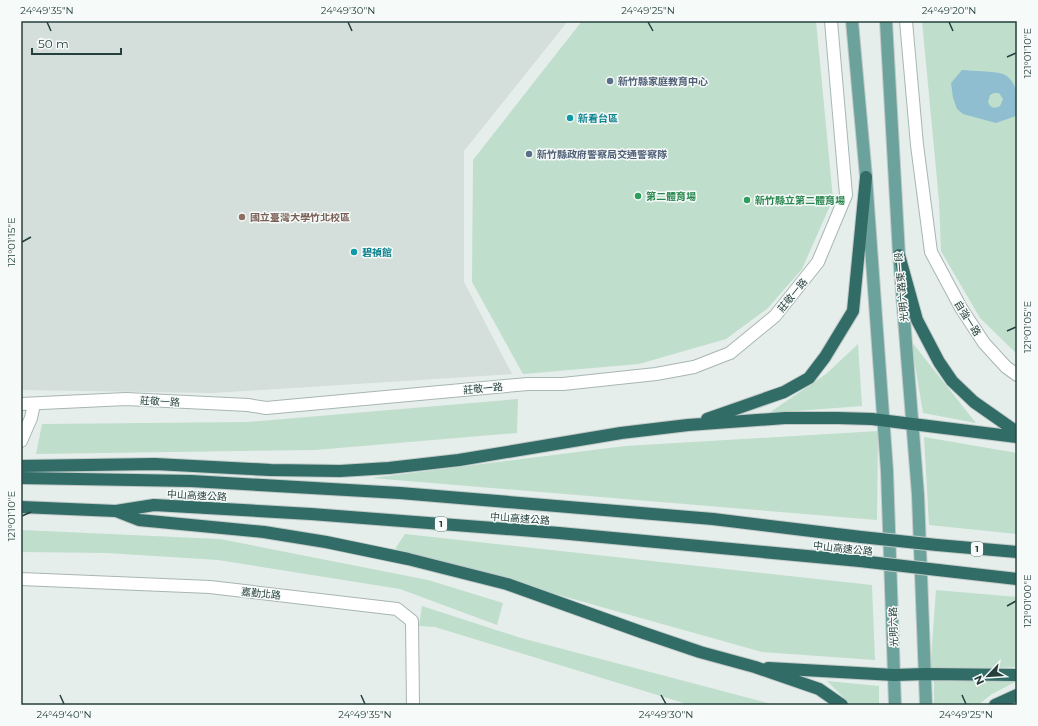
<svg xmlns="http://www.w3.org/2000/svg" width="1038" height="726" font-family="Montserrat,'Noto Sans TC',sans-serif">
<rect width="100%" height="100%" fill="#e6eeeb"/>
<path fill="#d4dedb" d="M21,21H568L464,151V282L512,374L213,393L21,390Z"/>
<path fill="#bfdecc" d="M582,21H816L833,199L802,269L768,308L726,339L639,364L523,374L472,282L473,160Z
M922,21H1017V354L980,318L941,251L939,201Z
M911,341L976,423L923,413Z
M858,344L862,406L769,413L826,374Z
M518,399L517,433L315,450L36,454L42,424L247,422Z
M878,431L877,520L372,478L625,446Z
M924,437L1017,453V534L929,525Z
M21,530L220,539L428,580L503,603L497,625L400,589L218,560L107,553L21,552Z
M405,534L872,585L875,660L762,652L395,549Z
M936,590L1017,597V667L930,671Z
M422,606L521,638L775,705H690L435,627L419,626Z
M827,681L879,686V705H851Z
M934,681H1017L992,694L978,705H934Z"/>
<path fill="#90bed1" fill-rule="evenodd" d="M962,70C972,71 994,71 1003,74C1018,80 1019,102 1016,116L996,123L963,114L957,109L953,98L951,83ZM994,93H999L1003,99L1000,106C995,109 990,108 988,102L990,95Z"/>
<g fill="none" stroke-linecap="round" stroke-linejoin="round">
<g stroke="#a8b6b3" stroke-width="14">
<path id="minor" d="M906,21L917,145L931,252L961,308L984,343L1006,367L1017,375
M21,404L126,399L248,405L266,408L528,384H563L656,374L694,367L730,353L775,316L818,262L846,195L831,21
M21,441L31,418L34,404
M21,579L210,587L397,609L412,621L413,705"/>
</g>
<g stroke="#c2cac8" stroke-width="14">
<path id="major" d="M852,21L866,177L887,471L895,705
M886,21L899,255L918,495L926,705"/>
</g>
<g stroke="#c2cac8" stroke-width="14">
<path id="highway" d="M899,255L917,320L939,362L952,381L974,402L1017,432
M707,419L784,392L809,378L825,357L853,311L866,177
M21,466L155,464L271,470L340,471L389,468L459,460L621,433L688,425L785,418H838L872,419L1017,437
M21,478L191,481L400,493L713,519L861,537
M21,507L116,511L154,505L311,514L559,533L860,561
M116,511L139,520L264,532L326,542L408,559L507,584L644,633L700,652L755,667L819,689L842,705
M937,545L1017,552
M938,570L1017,579
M768,668L894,675L926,674L1017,675
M995,705L1017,695"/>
</g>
<use href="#minor" stroke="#fff" stroke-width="12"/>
<use href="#major" stroke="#6ba29b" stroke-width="12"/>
<use href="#highway" stroke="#316c67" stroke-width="12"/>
<g stroke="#c2cac8" stroke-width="14" stroke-linecap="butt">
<path id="highway-bridge" d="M861,537L937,545
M860,561L938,570"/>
</g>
<use href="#highway-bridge" stroke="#316c67" stroke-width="12"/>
</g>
<path fill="none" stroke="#25403c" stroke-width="1.5" d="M47,22L51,31M348,22L352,31M648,22L653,31M949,22L953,31M1007,57L1016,53M22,242L31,237M1007,331L1016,327M22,516L31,512M1007,606L1016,601M60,695L64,704M361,695L365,704M661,695L666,704M962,695L966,704"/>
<g fill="#5c6f8a" stroke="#f6faf9" stroke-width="1.5">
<circle cx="610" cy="81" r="4"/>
<circle cx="529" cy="154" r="4"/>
</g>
<g fill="#0f9aa8" stroke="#f6faf9" stroke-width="1.5">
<circle cx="570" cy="118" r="4"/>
<circle cx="354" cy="252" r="4"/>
</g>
<g fill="#2e9e5b" stroke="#f6faf9" stroke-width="1.5">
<circle cx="638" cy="196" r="4"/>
<circle cx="747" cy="200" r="4"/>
</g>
<circle fill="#8d6e63" stroke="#f6faf9" stroke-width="1.5" cx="242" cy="217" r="4"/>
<g text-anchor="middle" stroke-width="3" stroke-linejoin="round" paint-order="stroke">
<g fill="#f6faf9" stroke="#647875" stroke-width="1">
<rect x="435" y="517" width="12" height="14" rx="3"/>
<rect x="971" y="542" width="12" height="14" rx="3"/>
</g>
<g font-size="9" font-weight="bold" fill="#25403c">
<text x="441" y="527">1</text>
<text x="977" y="552">1</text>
</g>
<g font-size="10" font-weight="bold" fill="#4e5e75" stroke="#f6faf9" text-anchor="start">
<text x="618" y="85">新竹縣家庭教育中心</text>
<text x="537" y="158">新竹縣政府警察局交通警察隊</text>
</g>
<g font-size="10" font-weight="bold" fill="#0d838f" stroke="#f6faf9" text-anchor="start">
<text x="578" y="122">新看台區</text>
<text x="362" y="256">碧禎館</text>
</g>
<g font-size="10" font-weight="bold" fill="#27864d" stroke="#f6faf9" text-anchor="start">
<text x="646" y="200">第二體育場</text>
<text x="755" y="204">新竹縣立第二體育場</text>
</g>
<g font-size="10" font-weight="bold" fill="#785e54" stroke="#f6faf9" text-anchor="start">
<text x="250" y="221">國立臺灣大學竹北校區</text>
</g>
<g font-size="10" fill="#25403c" stroke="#f6faf9">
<text transform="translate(901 287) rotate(-95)" y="4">光明六路東一段</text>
<text transform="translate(792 295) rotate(-51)" y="4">莊敬一路</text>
<text transform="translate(968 318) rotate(58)" y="4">自強一路</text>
<text transform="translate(483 388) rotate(-5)" y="4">莊敬一路</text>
<text transform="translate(160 401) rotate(3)" y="4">莊敬一路</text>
<text transform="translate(197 495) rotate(3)" y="4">中山高速公路</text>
<text transform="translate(520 518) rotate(4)" y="4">中山高速公路</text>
<text transform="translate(843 548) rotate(6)" y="4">中山高速公路</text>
<text transform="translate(261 593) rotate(6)" y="4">嘉勤北路</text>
<text transform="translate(893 627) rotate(-92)" y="4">光明六路</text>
</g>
</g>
<rect width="1038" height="726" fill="none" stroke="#f6faf9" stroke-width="44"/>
<g transform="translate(988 676) rotate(245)" stroke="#f6faf9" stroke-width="3" paint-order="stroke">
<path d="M0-3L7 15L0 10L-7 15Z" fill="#25403c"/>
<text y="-6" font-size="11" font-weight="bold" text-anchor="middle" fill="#25403c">N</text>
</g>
<path d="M32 48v6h89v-6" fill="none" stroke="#25403c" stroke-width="2"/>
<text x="38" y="48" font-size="12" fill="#25403c" stroke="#f6faf9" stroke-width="3" paint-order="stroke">50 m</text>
<rect x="22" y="22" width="994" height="682" fill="none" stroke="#25403c" stroke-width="1.5"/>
<g font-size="10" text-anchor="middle" fill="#25403c">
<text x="47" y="14">24°49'35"N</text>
<text x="348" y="14">24°49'30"N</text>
<text x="648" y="14">24°49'25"N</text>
<text x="949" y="14">24°49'20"N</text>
<text transform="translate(1027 53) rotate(-90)" y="4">121°01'10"E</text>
<text transform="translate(11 242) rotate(-90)" y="4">121°01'15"E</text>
<text transform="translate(1027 327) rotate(-90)" y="4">121°01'05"E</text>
<text transform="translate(11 516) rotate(-90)" y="4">121°01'10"E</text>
<text transform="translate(1027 601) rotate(-90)" y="4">121°01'00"E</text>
<text x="64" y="718">24°49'40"N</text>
<text x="365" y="718">24°49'35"N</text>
<text x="666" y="718">24°49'30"N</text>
<text x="966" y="718">24°49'25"N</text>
</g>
</svg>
